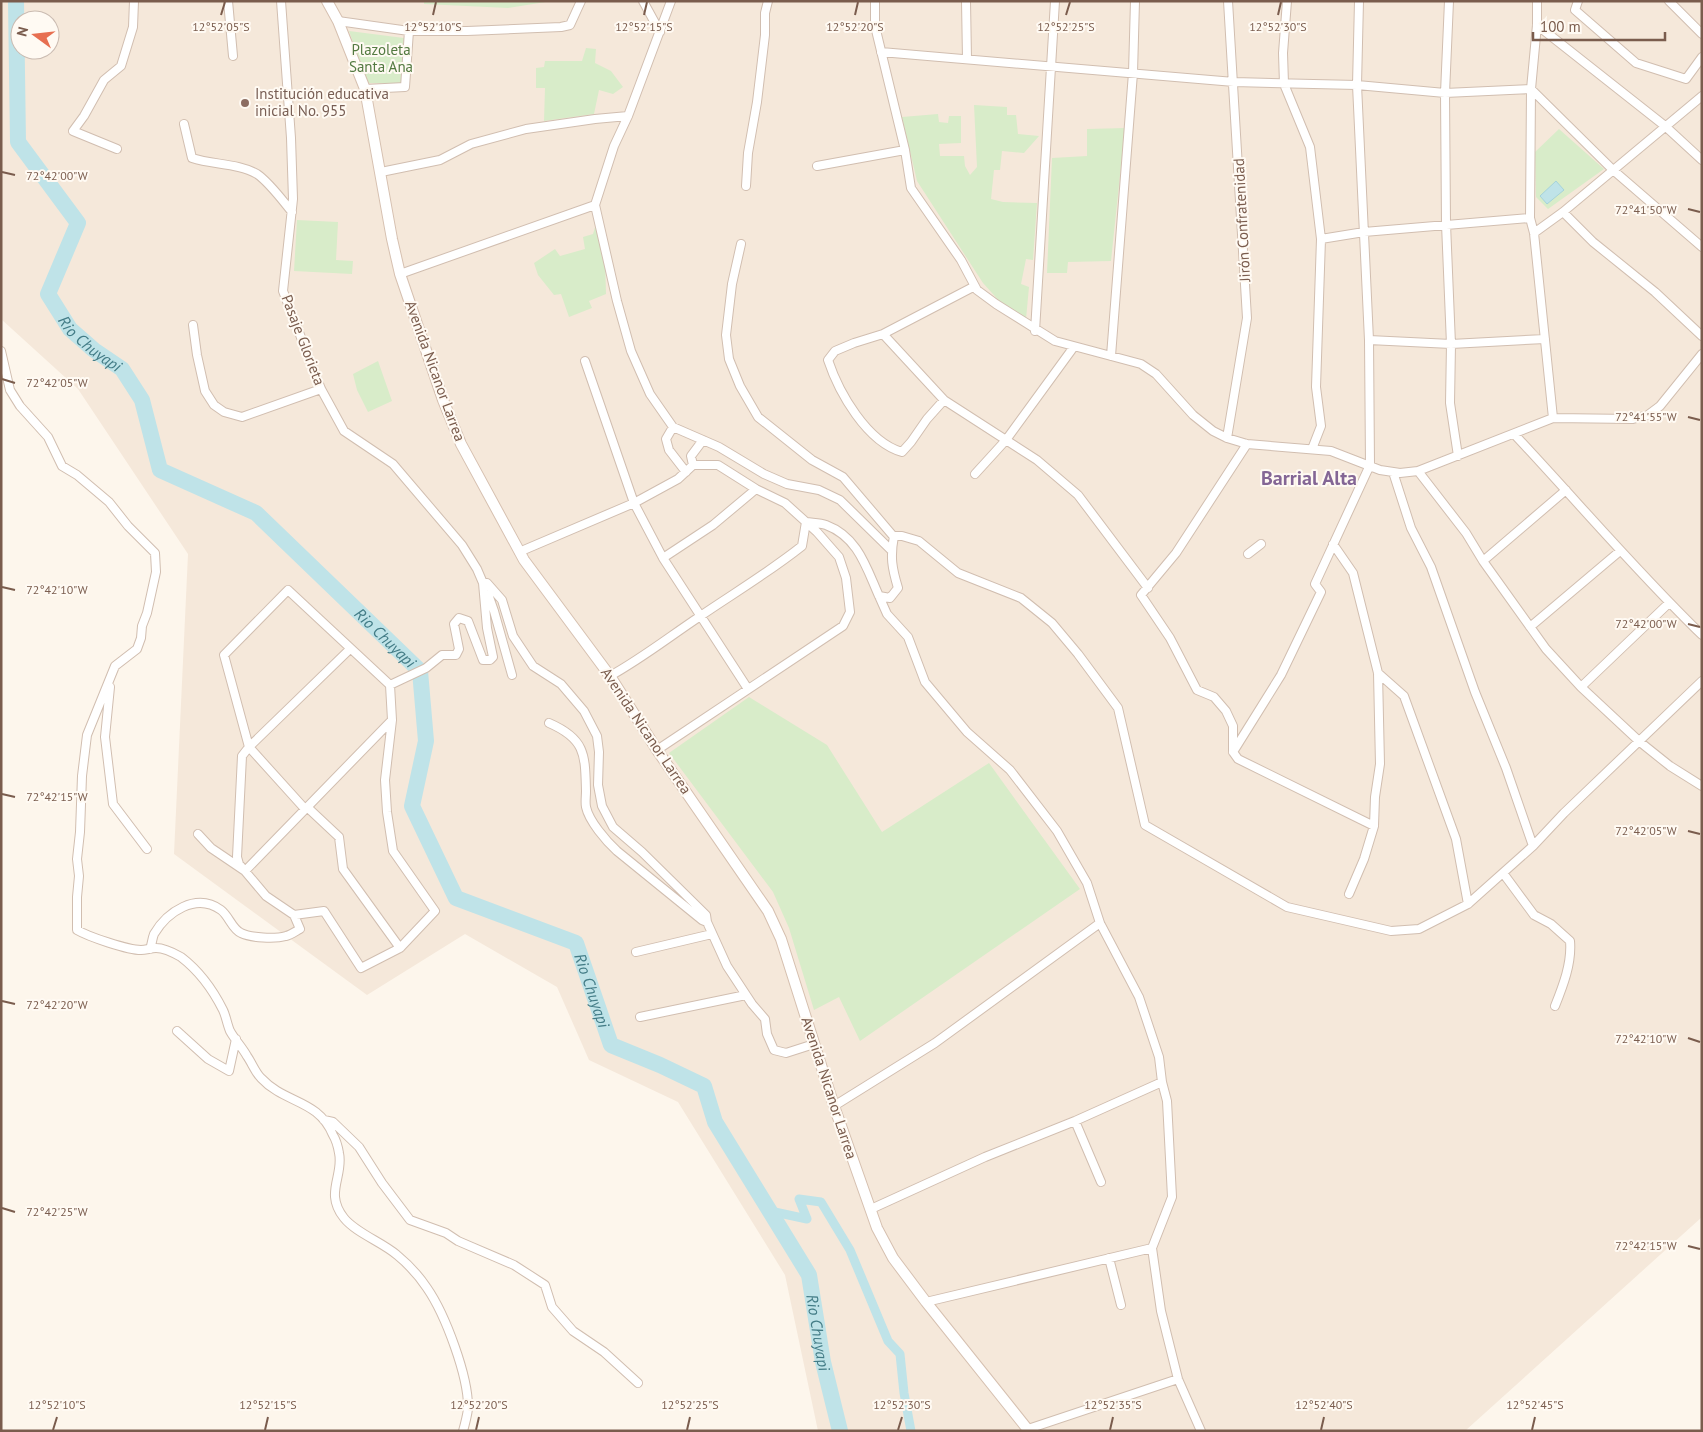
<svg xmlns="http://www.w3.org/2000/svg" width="1703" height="1432" font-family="'PT Sans',sans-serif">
<rect width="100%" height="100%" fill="#fdf6ec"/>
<path fill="#f5e8da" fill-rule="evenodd" d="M1,1H1702V1217L1465,1431H818L785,1275L678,1102L589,1060L557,987L465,934L367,995L174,854L188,554L78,389L1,319ZM20,20H50V50H20Z"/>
<path fill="#d8ecc9" d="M424,1H552L508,8L424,4Z
M349,31L404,38L401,83H367Z
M586,48L596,49L595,63L611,71L623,87L613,94L599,90L594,114L544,121L545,88H536V68L544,67L545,61H582Z
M974,105L1007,107V115H1016L1018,134L1039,136L1024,153L1002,151L1000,170H994L991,199L1003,202L1037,203L1033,260L1026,259L1021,284L1029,287L1026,319L1001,303L983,283L917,181L902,117L938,114L939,122L948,123L949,116H961V143L939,144L940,156H964L965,166L970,175L977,167Z
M1125,128L1111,261L1068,262L1067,273H1047L1052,158L1087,156V129Z
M1559,129L1604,169L1548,209L1536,197L1535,152Z
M297,220L338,222L336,260L353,261L352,274L294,271Z
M596,224L605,258L606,294L589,301L592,308L569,317L561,294L554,295L538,275L534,263L555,249L560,256L585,249L583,237L593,234Z
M378,361L392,401L368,412L357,390L353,374Z
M749,697L827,745L882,832L989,763L1080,889L860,1041L839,997L814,1010L789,928L773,892L669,753Z"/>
<path fill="#bfe3e8" stroke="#a5d3da" d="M1556,181L1564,190L1547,204L1540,196Z"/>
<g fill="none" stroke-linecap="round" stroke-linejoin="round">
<path stroke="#bfe3e8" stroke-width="9" d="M770,1211L807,1219L799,1199L821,1202L850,1250L888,1341L900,1354L904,1393L911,1431"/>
<path stroke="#bfe3e8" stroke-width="16" id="s1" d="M16,1L18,142L78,223L48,294L70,329L94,350L122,369L142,400L160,470L256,513L420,671L426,741L412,806L456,898L576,943L611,1045L660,1065L704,1086L715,1122L809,1275L823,1362L840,1431"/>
<g stroke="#d1beb0" stroke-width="10">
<path id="street" d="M228,1L233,56
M281,1L291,138L293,199L283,291L321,389L344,431L393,464L462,545L477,569L483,583L487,628L493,657L490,660H483L468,621L459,618L454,624L459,649L456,655H442L426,668L390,685
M643,1L660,32
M671,1L628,116L614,146L595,205L617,301L631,351L650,394L673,427L719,447L764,474L787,484L819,490L840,500L892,551
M875,1V26L905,150L911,188L961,260L977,290L996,304L1055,341L1141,364L1156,374L1193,415L1213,431L1227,438L1247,444L1331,451L1380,470L1400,473L1418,471L1553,418L1633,419L1648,415L1660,406L1702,354
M966,1L967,59
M1287,1L1283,53L1284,84L1310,147L1321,239L1316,387L1321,426L1312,449
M1449,1L1445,93L1446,224L1451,344L1450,403L1458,456
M1537,1V25L1531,89L1530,218L1534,233L1553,418
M1578,1L1575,10L1636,63L1686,79L1702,57
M1669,1L1702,34
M338,21L409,31
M1537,25L1665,126L1702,160
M881,52L1234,82L1357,85L1445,93L1531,89L1613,170L1702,247
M365,89L405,87L409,31H467L561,27L570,25L581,1
M184,124L192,158C213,165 238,163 257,174C269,182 283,201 292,212
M117,149L73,131L84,116L104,80L121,66L133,27L134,1
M817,166L905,150
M381,172L440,160L471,144L526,129L595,119L628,116
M746,186L748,153L757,102L765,35V13L768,1
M1563,212L1593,242L1655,292L1702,336
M1534,233L1563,212L1702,96
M1321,239L1364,232L1530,218
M741,244L732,284L726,335L729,359L740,386L758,417L812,460L843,477L894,537
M400,274L595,205
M193,325L197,355L205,391L214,405L224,412L242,417L321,389
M1035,331L1055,1
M883,334L975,286
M1369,340L1451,344L1545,339
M1,351L10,390L20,406L48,437L62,466L77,475L109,502L128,526L155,553L156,572L147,613L142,626L141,638L137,649L115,666L87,735L82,776L80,832L77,859L79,876L77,897V930C89,937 128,950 141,950C146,950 151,948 156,948C164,948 174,953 181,957C198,970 213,990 223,1010C226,1016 227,1024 230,1031C235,1040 242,1047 247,1056C252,1063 255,1072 261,1078C285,1104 318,1099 333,1135C336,1140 338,1147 339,1153C344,1176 324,1193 344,1218C356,1233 382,1242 397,1255C408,1264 419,1276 427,1288C445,1314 469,1377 468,1409C467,1416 465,1424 463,1431
M1111,356L1133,73L1135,1
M585,361L634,503L663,558L748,689
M944,400L927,419L911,442L902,452C867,442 839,393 828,360L835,351L854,343L883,334L944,400L1037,460L1078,495L1148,588
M673,427L666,439L669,450L686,472
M1515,435C1577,501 1636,571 1702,635
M1227,438L1247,318L1228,1
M1247,444L1176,553L1141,595L1170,638L1197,690L1214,697L1226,711L1233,726V752L1238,759L1374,826
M1418,471L1466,533L1483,561L1546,649L1581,687L1640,742L1670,766L1702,786
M1393,472L1411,528L1431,567L1475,692L1506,768L1533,846
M975,474L1006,440L1073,348
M806,522C812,523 820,523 826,525C858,537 866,567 879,596L890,598L898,588C892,568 890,557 894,536H902L919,541L958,573L1021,598L1052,623L1078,654L1118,708L1145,825L1287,907L1391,931L1419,929L1468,904L1533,846L1564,813L1702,681
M1333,544L1353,573L1378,673L1380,764L1375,797L1374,826L1364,859L1349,894
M519,552L634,503L678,479L693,465L691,456L703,440
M1248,554L1261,544
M663,558L713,525L756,489
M1483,561L1566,490
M483,583H487L502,600L513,636L533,666L561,684L584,711L597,736L599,752L598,785L602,806L613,827L642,852L706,915L707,922
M488,594L494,611L512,675
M879,596L887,614L908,637L925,682L967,732L1010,770L1057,831L1087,883L1100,923L1139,997L1159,1057L1162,1082L1167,1101L1172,1197L1152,1248L1161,1311L1178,1379L1201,1431
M1530,627L1620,551
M1378,673L1404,696L1456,839L1468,904
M610,676C641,659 669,637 699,617C734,593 768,573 802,546L806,522L785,503L756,489L718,465H693
M110,687L105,737L113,804L147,849
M1581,687L1669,603
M392,720L385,780L387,812L393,851L435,911L400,948
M549,723C586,739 585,755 586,791C586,797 585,802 586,807C589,821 606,841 617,851L702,920L707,922L727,966L752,1004L765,1019L767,1034L774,1050L786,1053L814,1044
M657,750L843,626L850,612L846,578L839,557L817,532L806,522
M1233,752L1281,675L1321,592L1315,584L1370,465L1369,340L1357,85L1359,1
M305,809L249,747L350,649
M1503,873L1534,915L1551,924L1570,941C1572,963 1563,986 1555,1006
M294,915L324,911L361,968L400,948L343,869L339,837L307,807
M150,949C152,944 152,939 154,934C167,912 196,892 221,910C229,916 232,929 241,933C251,938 275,939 286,936C291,935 296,931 300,929L294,915L266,896L239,864L237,857L242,756L249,747L224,655L288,590L390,685L392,720L245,871L211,848L198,834
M636,952L712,934
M640,1017L746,995
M177,1031L208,1059L229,1071L236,1039
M834,1106L935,1043L1100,923
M324,1120L333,1122L359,1147L382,1183L410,1220L446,1233L458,1241L514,1265L545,1285L552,1307L573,1331L604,1352L638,1383
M1075,1121L1101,1182
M871,1209L985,1157L1075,1121L1162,1082
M1109,1258L1121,1305
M926,1302L1152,1248
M1028,1429L1178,1379"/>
</g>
<g stroke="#d6c0b0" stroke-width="12">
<path id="secondary" d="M327,1L338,21L365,89L392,239L400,274L443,400L461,444L524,560L610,676L657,750L768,911L781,939L834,1106L877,1228L893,1258L926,1302L1029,1431"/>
</g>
<use href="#street" stroke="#fff" stroke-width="8"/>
<use href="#secondary" stroke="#fff" stroke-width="10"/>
</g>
<path fill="none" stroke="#7a5c4d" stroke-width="2" d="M221,15L225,2M433,15L436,2M644,15L647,2M855,15L858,2M1066,15L1070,2M1278,15L1281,2M2,172L15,175M1688,209L1700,212M2,379L15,383M1688,417L1700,420M2,587L15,590M1688,624L1700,627M2,794L15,797M1688,831L1700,834M2,1001L15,1004M1688,1038L1700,1042M2,1208L15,1212M1688,1246L1700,1249M53,1430L57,1417M265,1430L268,1417M476,1430L479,1417M687,1430L690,1417M898,1430L902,1417M1110,1430L1113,1417M1321,1430L1324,1417M1532,1430L1535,1417"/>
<circle fill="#8d6e63" stroke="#fffaf3" stroke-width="2" cx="245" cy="103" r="5"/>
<g text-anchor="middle" stroke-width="4" stroke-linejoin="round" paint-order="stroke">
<g font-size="15" fill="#537a41" stroke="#fffaf3">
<text x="381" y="55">Plazoleta<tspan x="381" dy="17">Santa Ana</tspan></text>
</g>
<g font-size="15" fill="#785e54" stroke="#fffaf3" text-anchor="start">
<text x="255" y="99">Institución educativa<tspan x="255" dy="17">inicial No. 955</tspan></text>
</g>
<g font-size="15" fill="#7a5c4d" stroke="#fffaf3">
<text transform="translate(1242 220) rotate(-93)" y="5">Jirón Confratenidad</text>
<text transform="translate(303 340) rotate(69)" y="5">Pasaje Glorieta</text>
<text transform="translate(435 371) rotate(70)" y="5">Avenida Nicanor Larrea</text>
<text transform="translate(646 731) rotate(56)" y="5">Avenida Nicanor Larrea</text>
<text transform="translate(829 1088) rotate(72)" y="5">Avenida Nicanor Larrea</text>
</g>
<g font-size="16" font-style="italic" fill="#437c86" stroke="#fffaf3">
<text dy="6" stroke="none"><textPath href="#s1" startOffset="385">Rio Chuyapi</textPath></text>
<text dy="6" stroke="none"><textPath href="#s1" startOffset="820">Rio Chuyapi</textPath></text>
<text dy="6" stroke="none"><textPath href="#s1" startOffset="1285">Rio Chuyapi</textPath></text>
<text dy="6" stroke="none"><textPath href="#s1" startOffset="1720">Rio Chuyapi</textPath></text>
</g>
<g font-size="20" font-weight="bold" fill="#846695" stroke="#fffaf3">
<text x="1309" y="485">Barrial Alta</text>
</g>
</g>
<g font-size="12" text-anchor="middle" fill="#7a5c4d" stroke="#fffaf3" stroke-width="4" stroke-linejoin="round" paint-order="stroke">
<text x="221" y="31">12°52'05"S</text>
<text x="433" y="31">12°52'10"S</text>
<text x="644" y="31">12°52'15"S</text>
<text x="855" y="31">12°52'20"S</text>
<text x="1066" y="31">12°52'25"S</text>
<text x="1278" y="31">12°52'30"S</text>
<text x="57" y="180">72°42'00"W</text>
<text x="1646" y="214">72°41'50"W</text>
<text x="57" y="387">72°42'05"W</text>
<text x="1646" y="421">72°41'55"W</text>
<text x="57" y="594">72°42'10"W</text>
<text x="1646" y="628">72°42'00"W</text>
<text x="57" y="801">72°42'15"W</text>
<text x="1646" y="835">72°42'05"W</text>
<text x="57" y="1009">72°42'20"W</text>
<text x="1646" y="1043">72°42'10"W</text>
<text x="57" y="1216">72°42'25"W</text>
<text x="1646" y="1250">72°42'15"W</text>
<text x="57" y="1409">12°52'10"S</text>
<text x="268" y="1409">12°52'15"S</text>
<text x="479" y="1409">12°52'20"S</text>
<text x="690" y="1409">12°52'25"S</text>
<text x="902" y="1409">12°52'30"S</text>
<text x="1113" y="1409">12°52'35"S</text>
<text x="1324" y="1409">12°52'40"S</text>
<text x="1535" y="1409">12°52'45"S</text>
</g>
<rect width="1703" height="1432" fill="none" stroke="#7a5c4d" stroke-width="5"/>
<g transform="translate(35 35) rotate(285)"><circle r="24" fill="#fffaf3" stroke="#cabbb1"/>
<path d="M0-4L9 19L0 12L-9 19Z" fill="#e76f51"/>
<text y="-8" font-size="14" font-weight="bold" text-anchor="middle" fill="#7a5c4d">N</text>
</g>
<path d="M1533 32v8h132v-8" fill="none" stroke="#7a5c4d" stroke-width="2.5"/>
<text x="1540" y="32" font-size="15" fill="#7a5c4d" stroke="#fffaf3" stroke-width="4" paint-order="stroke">100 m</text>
</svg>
